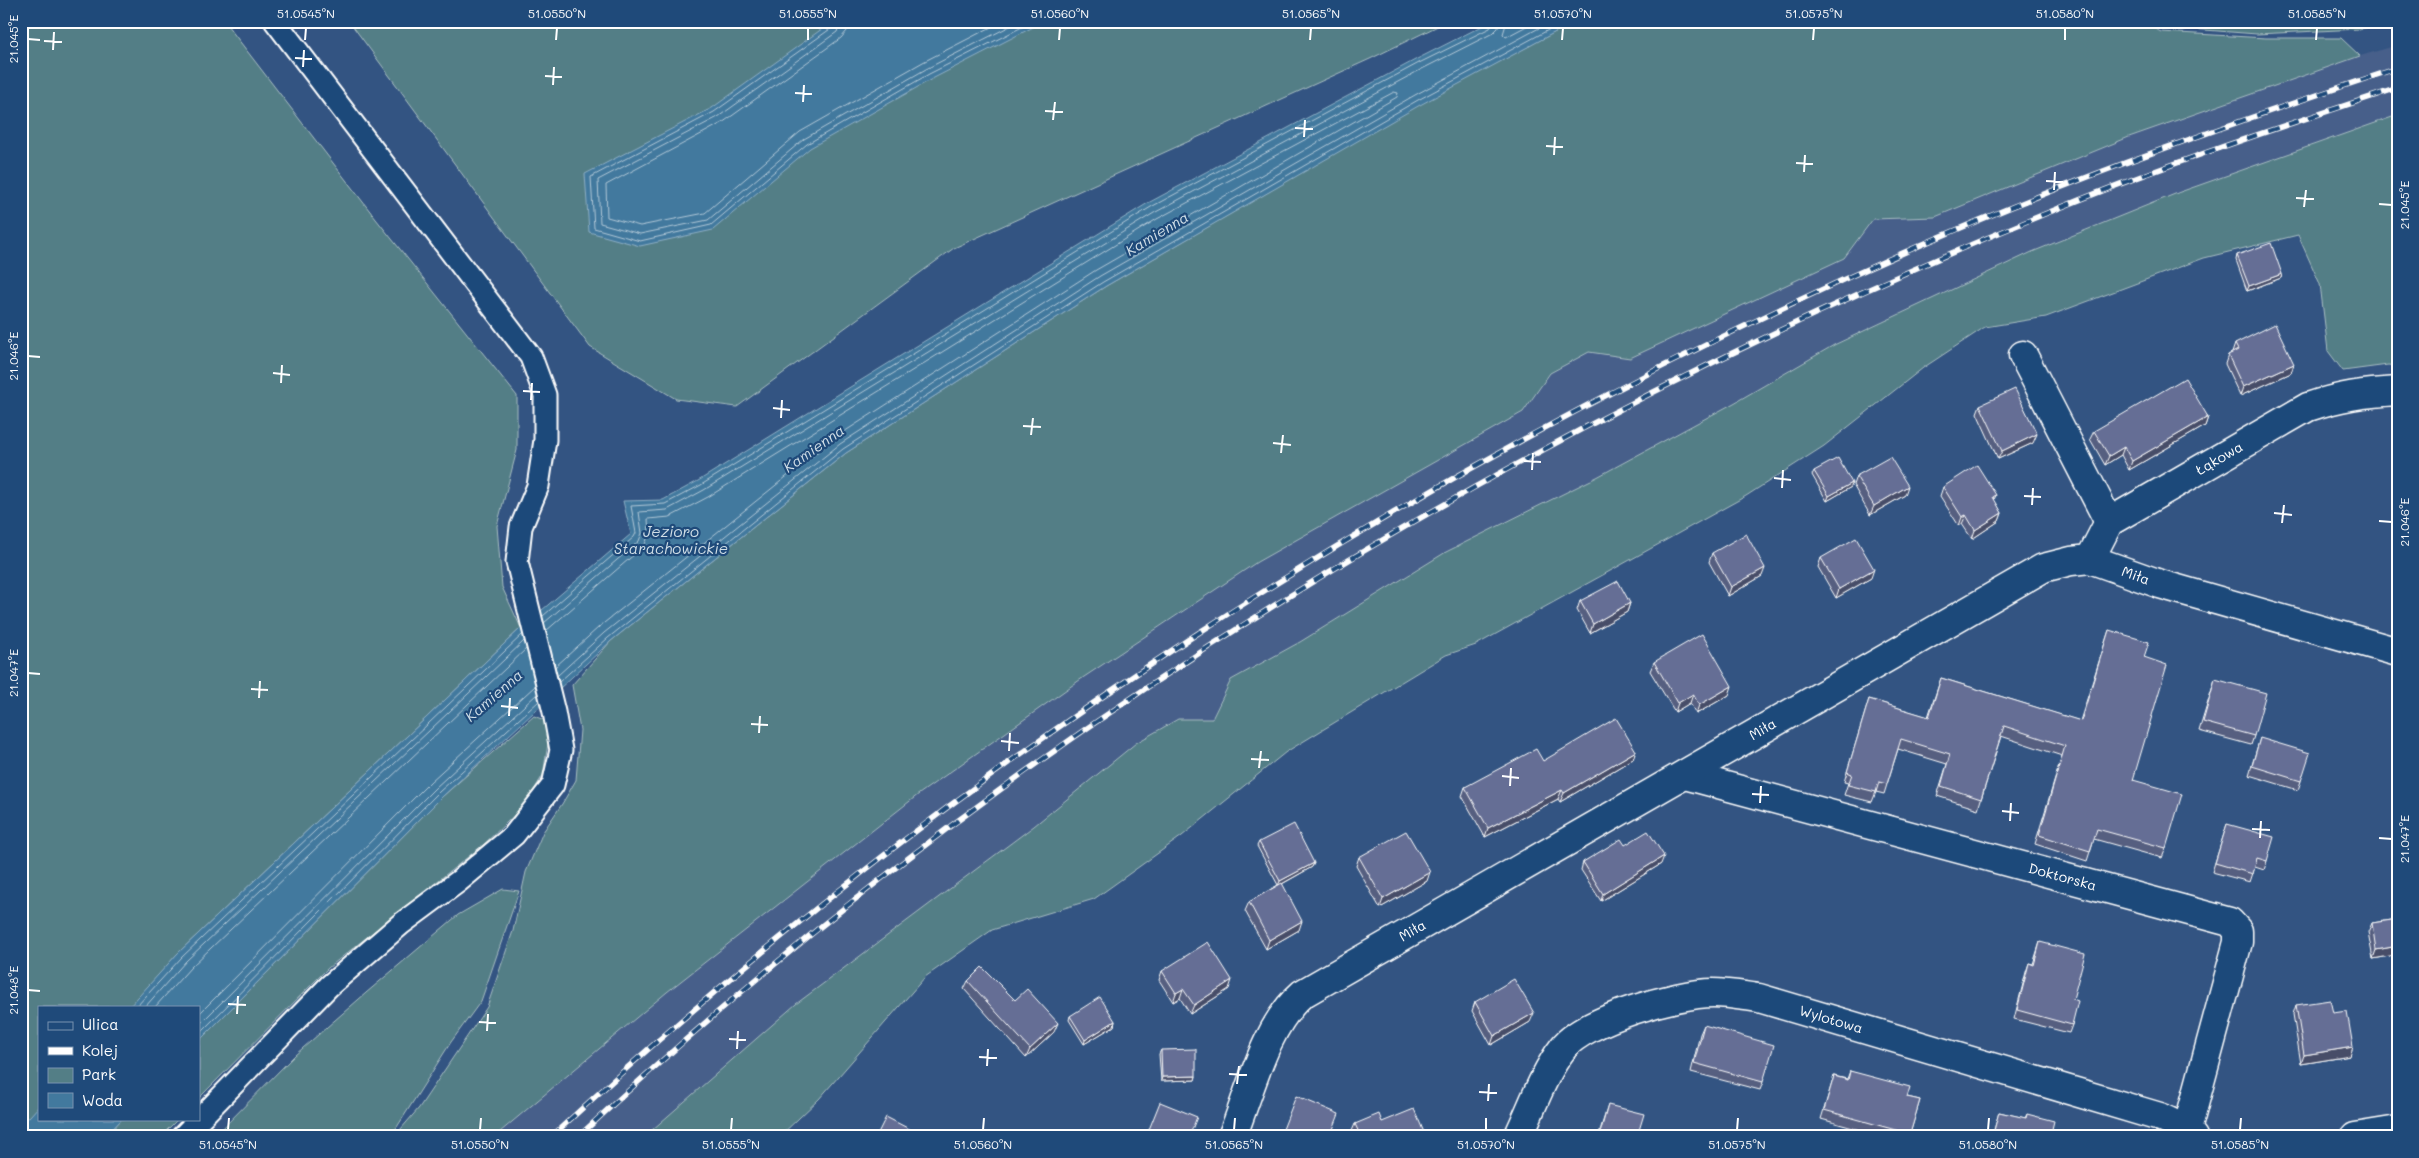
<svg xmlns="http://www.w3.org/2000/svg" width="2419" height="1158" font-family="Mali,sans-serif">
<rect width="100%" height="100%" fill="#335482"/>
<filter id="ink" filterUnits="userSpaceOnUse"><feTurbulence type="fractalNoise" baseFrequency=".02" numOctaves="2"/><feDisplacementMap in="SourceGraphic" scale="10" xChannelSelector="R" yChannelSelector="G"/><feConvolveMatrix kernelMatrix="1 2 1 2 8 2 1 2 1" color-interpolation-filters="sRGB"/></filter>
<g filter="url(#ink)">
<path fill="#465f8a" d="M2398,45V115L2180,192L2032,252L1834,345L1734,403L1597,477L1446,552L1300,642L1231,680L1212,719H1178L1136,743L1034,826L796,1004L644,1137H494L667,992L919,794L1084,677L1257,562L1523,412L1550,373L1589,352L1630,358L1844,258L1873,219L1935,217L2129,137L2360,56Z"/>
<path fill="#537e86" stroke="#a9bec2" d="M21,21H224L376,219L517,396V450L497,526L502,587L521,628L178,953L131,1007H39V1110L21,1130Z
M349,21H1448L1370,59L954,248L737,407L676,399L590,347Z
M1576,21H2141L2161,32L2266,38H2341L2360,56L2129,137L1935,217L1873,219L1844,258L1630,358L1589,352L1550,373L1523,412L1257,562L1084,677L919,794L667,992L494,1137H394L419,1108L487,1007L513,931L526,872L543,832L562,804L576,780L580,730L572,685L611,641L846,453L1106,286L1420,104Z
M2153,21H2398V22L2359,29L2257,34L2165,27Z
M2398,115V366L2388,365L2343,371L2328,351L2320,284L2298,235L2204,258L2046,317L1985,327L1923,368L1824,446L1746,496L1476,645L1446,655L1286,752L1182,836L1094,899L992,930L925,977L819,1099L779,1137H644L796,1004L1034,826L1136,743L1178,719H1212L1231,680L1300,642L1446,552L1597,477L1734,403L1834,345L2032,252L2180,192Z
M534,716L549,722V737L543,775L525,805L483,845L328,968L199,1098V1041L443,796Z
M503,889L519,891L481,1001L451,1042L397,1127L387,1137H214L295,1055L366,993L458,915Z
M122,1119H178L160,1137H105Z"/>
<path fill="#42799e" stroke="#8eafc5" d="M833,21H1045L932,79L810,148L713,230L640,246L589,232L585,174L712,108Z
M1492,21H1576L1420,105L1106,286L846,453L611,641L443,796L199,1041V1007H129L178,953L521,628L631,534L623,501L663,500L698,481L1148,203L1417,59Z
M39,1106V1119H122L105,1137H21V1126Z"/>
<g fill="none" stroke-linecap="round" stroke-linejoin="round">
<path stroke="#b3c9d8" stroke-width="1" d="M835,21L833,27L714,112L591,177L594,228L640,241L711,225L807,144L929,74L1034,21
M841,21L837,32L718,117L598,180L600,223L640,234L708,220L804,139L926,69L1020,21
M849,21L847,31L841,38L722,123L606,185L607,217L640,226L705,213L800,132L923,62L1003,21
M1507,21L1503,34L1506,37L1536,21
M543,616L634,537L636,533L631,506L665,504L701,485L1151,207L1419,63L1490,28L1493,21
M544,623L639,541L642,533L639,512L667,510L704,490L1154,213L1422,69L1493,33L1498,28L1499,21
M546,631L644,546L649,535L648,519L670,517L708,497L1157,219L1394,92L1398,93L1397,97L1096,270L836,437L599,627L555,667
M557,676L604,633L840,444L1100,276L1415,95L1552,21
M559,682L608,638L843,449L1103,282L1418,100L1565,21
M136,1007L182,957L523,634
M145,1007L186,961L524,641
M155,1007L191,967L526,649
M199,1014L430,782L535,686
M199,1025L435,788L537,694
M199,1034L439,792L539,701"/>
<g stroke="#fff" stroke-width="25">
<path id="pedestrian" d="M182,1137L329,986L401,924L459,881L514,835L553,785L561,750L554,712L517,562L521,527L538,486L545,440V395L531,357L275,21"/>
</g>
<g stroke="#fff" stroke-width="31">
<g id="minor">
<path d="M2023,355L2109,522"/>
<path id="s1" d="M2090,559L2109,522L2308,407C2340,396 2364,393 2398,391"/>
<path id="s2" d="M1685,775L2230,922L2238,931V942L2187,1130"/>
<path id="s3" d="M1232,1137C1250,1092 1265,1026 1302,994L2043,568L2071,561L2090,559L2160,584L2398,652"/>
<path id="s4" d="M1518,1137C1532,1108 1543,1074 1563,1048C1584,1020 1678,993 1713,993C1728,993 1744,996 1759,998L2160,1117L2187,1130L2193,1137"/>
<path d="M2355,1137L2398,1130"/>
</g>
</g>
<use href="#pedestrian" stroke="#1f4a7a" stroke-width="21"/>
<use href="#minor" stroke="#1f4a7a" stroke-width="28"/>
<g stroke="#fff" stroke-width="5.5">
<path id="rail" d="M551,1137C955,762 1417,465 1921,245C2077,177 2237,121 2398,68
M578,1137C1006,737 1515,428 2057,209C2169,163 2283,126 2398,88"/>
</g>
<use href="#rail" stroke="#1f4a7a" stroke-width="4" stroke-dasharray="11" stroke-linecap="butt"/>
</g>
<path fill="#575f80" stroke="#fff" d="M2237,255L2282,274L2281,278L2247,291L2236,260Z
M2235,344L2294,364L2291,373L2240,396L2225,364L2228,355L2232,353Z
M1980,405L2033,443L1998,459L1977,413Z
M2208,417L2205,426L2129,470L2121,455L2105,465L2090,439L2094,431Z
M1814,471L1851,487L1827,501L1812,475Z
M1856,476L1905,495L1870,515L1853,485Z
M1943,487L1996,495L1994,500L2002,513L1999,521L1972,539L1962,524L1959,526L1940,496Z
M1712,553L1762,576L1728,596L1709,562Z
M1821,558L1871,578L1836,598L1818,567Z
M1580,601L1630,603L1627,612L1590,633L1577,610Z
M2109,630L2144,657L2133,780L2166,848L2162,858L2094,839L2087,861L2035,844L2062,756L2001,736L1978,809L1937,796L1947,764L1898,749L1884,794L1876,792L1872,802L1844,795L1848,783L1844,782L1869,699L1928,717L1941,678L2080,721Z
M1654,662L1729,695L1696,714L1690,703L1675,712L1650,671Z
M2215,679L2254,736L2251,745L2199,731Z
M2260,738L2301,781L2298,790L2249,775Z
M1636,751L1633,759L1560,802L1558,799L1485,837L1462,796L1465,787L1543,761Z
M2227,824L2267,861L2264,870L2255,867L2250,882L2212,872Z
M1259,842L1314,863L1312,867L1282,884L1299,930L1266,949L1245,911L1249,902L1278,885L1257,846Z
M1625,845L1661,864L1601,901L1581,870L1583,862Z
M1359,857L1427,881L1380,908L1356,866Z
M2398,919V968L2395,955L2373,959L2368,932L2372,923Z
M2040,942L2073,999L2072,1025L2069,1033L2014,1019L2026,972L2029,963L2033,964Z
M1162,971L1229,989L1190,1014L1180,998L1173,1002L1159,980Z
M968,981L1015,1000L1054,1032L1026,1058L964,989Z
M1475,1002L1530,1022L1491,1045L1472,1011Z
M2296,1005L2333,1013L2350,1056L2301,1064L2293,1014Z
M1070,1016L1115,1021L1114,1026L1084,1044L1069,1020Z
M1704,1025L1763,1082L1760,1090L1691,1072L1700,1034Z
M1161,1050L1196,1076L1195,1080L1161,1081L1159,1054Z
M1850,1071L1907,1097L1920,1100L1909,1137H1885L1821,1119L1834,1076L1847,1079Z
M1608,1105L1637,1137H1598Z
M1999,1112L2025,1118L2027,1114L2050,1137H1992Z
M1382,1122L1426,1137H1355L1352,1131L1355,1124Z"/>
<path fill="#474d68" stroke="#fff" d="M2282,274L2281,278L2247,291L2249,286Z
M2294,364L2291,373L2240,396L2243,387Z
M2208,417L2205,426L2129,470L2132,461Z
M2037,434L2033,443L1998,459L2002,451Z
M2124,447L2121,455L2105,465L2109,456Z
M1852,483L1851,487L1827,501L1829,496Z
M1908,486L1905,495L1870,515L1874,506Z
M2002,513L1999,521L1972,539L1975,530Z
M1966,515L1962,524L1959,526L1962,517Z
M1765,568L1762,576L1728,596L1731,587Z
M1874,569L1871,578L1836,598L1839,589Z
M1630,603L1627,612L1590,633L1593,624Z
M1732,686L1729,695L1696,714L1699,705Z
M1693,694L1690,703L1675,712L1678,703Z
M1636,751L1633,759L1560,802L1564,793Z
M1562,790L1558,799L1485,837L1488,828Z
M1664,856L1661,864L1601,901L1603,894Z
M1314,863L1312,867L1278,886L1280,881Z
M1430,872L1427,881L1380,908L1383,899Z
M1302,921L1299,930L1266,949L1269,940Z
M2398,946L2395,955L2373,959L2376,950Z
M1232,980L1229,989L1190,1014L1194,1005Z
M1183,989L1180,998L1173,1002L1176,993Z
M1534,1013L1530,1022L1491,1045L1494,1036Z
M1115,1021L1114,1026L1084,1044L1085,1040Z
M1058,1023L1054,1032L1026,1058L1030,1049Z
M2353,1047L2350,1056L2301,1064L2304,1055Z
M1196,1076L1195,1080L1161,1081L1162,1077Z"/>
<path fill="#656e95" stroke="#fff" d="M2271,243L2282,274L2249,286L2237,255Z
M2275,324L2294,364L2243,387L2228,355L2238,350L2235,344Z
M2185,378L2208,417L2132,461L2124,447L2109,456L2094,431Z
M2015,389L2037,434L2002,451L1980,405Z
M1890,457L1908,486L1874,506L1856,476Z
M1838,458L1852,483L1829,496L1814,471Z
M1977,465L1996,495L1993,497L2002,513L1975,530L1966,515L1962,517L1943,487Z
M1746,534L1765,568L1731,587L1712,553Z
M1856,538L1874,569L1839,589L1821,558Z
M1618,581L1630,603L1593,624L1580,601Z
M2109,630L2149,642L2144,657L2167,665L2133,780L2182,794L2166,848L2097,829L2090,851L2039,835L2065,746L2004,726L1981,799L1941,786L1950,754L1901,739L1887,784L1879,782L1876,792L1848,785L1852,774L1847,772L1869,699L1929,717L1941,678L2081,721Z
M1702,634L1732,686L1699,705L1693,694L1678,703L1654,662Z
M2215,679L2266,693L2254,736L2203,722Z
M1616,718L1636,751L1564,793L1562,790L1488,828L1465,787L1536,749L1543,761Z
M2260,738L2310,753L2301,781L2252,766Z
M1294,824L1314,863L1280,881L1259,842Z
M2227,824L2274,837L2267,861L2257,858L2253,874L2215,863Z
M1406,831L1430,872L1383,899L1359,857Z
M1648,831L1664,856L1603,894L1583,862L1621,839L1625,845Z
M1282,883L1302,921L1269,940L1249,902Z
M2398,919V946L2376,950L2372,923Z
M1208,942L1232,980L1194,1005L1183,989L1176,993L1162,971Z
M2040,942L2085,954L2073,999L2078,1001L2072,1025L2017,1010L2029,963L2034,965Z
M982,967L1015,1000L1027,989L1058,1023L1030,1049L968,981Z
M1514,979L1534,1013L1494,1036L1475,1002Z
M1100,997L1115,1021L1085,1040L1070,1016Z
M2330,1000L2333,1013L2347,1011L2353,1047L2304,1055L2296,1005Z
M1704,1025L1774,1045L1763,1082L1694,1063Z
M1196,1049V1076L1162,1077L1161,1050Z
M1850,1071L1910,1087L1907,1097L1920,1100L1910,1134L1824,1110L1834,1076L1848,1080Z
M1296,1096L1339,1114L1330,1137H1280Z
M1160,1102L1197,1117L1189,1137H1146Z
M1608,1105L1644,1114L1637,1137H1599Z
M1414,1109L1426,1137H1361L1355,1124L1379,1114L1382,1122Z
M1999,1112L2026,1118L2027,1114L2054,1121L2050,1137H1998V1135L1993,1134Z
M886,1117L925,1137H876Z"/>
</g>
<path fill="none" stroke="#fff" stroke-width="2" d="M28,39L40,40M305,40L306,28M556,40L557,28M808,40V28M1059,40L1060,28M1310,40L1311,28M1562,40L1563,28M1813,40L1814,28M2065,40V28M2316,40L2317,28M44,41L62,42M53,50L54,32M295,58L312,59M303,67L304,50M545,76L562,77M553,85L554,67M795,93L812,94M803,102L804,85M1045,111L1063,112M1053,120L1055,102M1295,128L1313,129M1304,137L1305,120M1546,146L1563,147M1554,155L1555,137M1796,163L1813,164M1804,172L1805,155M2046,181L2063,182M2054,190L2055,172M2296,198L2314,199M2379,204L2392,205M2304,207L2306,190M28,356L40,357M273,373L290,375M281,383L282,365M523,391L540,392M531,400L532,383M773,408L790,410M781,418L782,400M1023,426L1041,427M1031,435L1033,418M1273,443L1291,445M1281,453L1283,435M1524,461L1541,462M1532,470L1533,453M1774,478L1791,480M1782,488L1783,470M2024,496L2041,497M2032,505L2033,488M2274,513L2292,515M2379,521L2392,522M2282,523L2284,505M28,673L40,674M251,689L268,690M259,698L260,681M501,706L518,708M509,716L510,698M751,724L768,725M759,733L760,716M1001,741L1019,743M1009,751L1010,733M1251,759L1269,760M1259,768L1261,751M1502,776L1519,778M1510,786L1511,768M1752,794L1769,795M1760,803L1761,786M2002,811L2019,813M2010,821L2011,803M2252,829L2270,830M2260,838L2261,821M2379,838L2392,839M28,990L40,991M228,1004L246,1005M237,1014L238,996M479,1022L496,1023M487,1031L488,1014M729,1039L746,1040M737,1049L738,1031M979,1057L997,1058M987,1066L988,1049M1229,1074L1247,1075M1237,1084L1239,1066M1479,1092L1497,1093M1488,1101L1489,1084M228,1130L229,1118M480,1130L481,1118M731,1130L732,1118M983,1130L984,1118M1234,1130L1235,1118M1486,1130V1118M1737,1130L1738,1118M1988,1130L1989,1118M2240,1130L2241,1118"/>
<g text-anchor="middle" stroke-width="4.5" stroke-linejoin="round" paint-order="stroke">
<g font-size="14" fill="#fff" stroke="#1f4a7a">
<text dy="5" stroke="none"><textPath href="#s1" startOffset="169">Łąkowa</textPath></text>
<text dy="5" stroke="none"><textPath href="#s3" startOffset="1112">Miła</textPath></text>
<text dy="5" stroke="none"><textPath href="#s3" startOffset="692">Miła</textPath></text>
<text dy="5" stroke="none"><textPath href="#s2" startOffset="391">Doktorska</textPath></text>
<text dy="5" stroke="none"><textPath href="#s3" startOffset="288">Miła</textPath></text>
<text dy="5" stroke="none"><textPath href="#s4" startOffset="384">Wylotowa</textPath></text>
</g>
<g font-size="15" font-style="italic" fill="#d0dee7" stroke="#1f4a7a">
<text transform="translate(1157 234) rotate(-31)" y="5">Kamienna</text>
<text transform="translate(814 449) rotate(-35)" y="5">Kamienna</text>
<text x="671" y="537">Jezioro<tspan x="671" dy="17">Starachowickie</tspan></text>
<text transform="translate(494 696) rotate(-41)" y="5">Kamienna</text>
</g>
</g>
<rect width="2419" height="1158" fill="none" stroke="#1f4a7a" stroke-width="55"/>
<rect x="38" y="1006" width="162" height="115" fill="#1f4a7a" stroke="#7992af"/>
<rect x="48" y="1022" width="25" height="8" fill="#1f4a7a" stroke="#7992af"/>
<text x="82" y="1030" font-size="15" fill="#ffffff">Ulica</text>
<rect x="48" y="1047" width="25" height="8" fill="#ffffff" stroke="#7992af"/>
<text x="82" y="1056" font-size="15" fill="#ffffff">Kolej</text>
<rect x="48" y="1068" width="25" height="15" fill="#537e86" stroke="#7992af"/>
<text x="82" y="1080" font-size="15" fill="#ffffff">Park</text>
<rect x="48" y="1093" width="25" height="15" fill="#42799e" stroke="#7992af"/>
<text x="82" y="1106" font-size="15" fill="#ffffff">Woda</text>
<rect x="28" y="28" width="2364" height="1102" fill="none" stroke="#fff" stroke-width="2"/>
<g font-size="12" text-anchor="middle" fill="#fff">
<text x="306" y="18">51.0545°N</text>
<text x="557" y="18">51.0550°N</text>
<text x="808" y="18">51.0555°N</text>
<text x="1060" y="18">51.0560°N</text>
<text x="1311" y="18">51.0565°N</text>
<text x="1563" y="18">51.0570°N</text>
<text x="1814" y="18">51.0575°N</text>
<text x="2065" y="18">51.0580°N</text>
<text x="2317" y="18">51.0585°N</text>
<text transform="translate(14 39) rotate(-90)" y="4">21.045°E</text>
<text transform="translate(2405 205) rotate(-90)" y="4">21.045°E</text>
<text transform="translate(14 356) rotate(-90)" y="4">21.046°E</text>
<text transform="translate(2405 522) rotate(-90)" y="4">21.046°E</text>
<text transform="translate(14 673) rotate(-90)" y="4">21.047°E</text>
<text transform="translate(2405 839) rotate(-90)" y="4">21.047°E</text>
<text transform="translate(14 990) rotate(-90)" y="4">21.048°E</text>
<text x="228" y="1149">51.0545°N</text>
<text x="480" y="1149">51.0550°N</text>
<text x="731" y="1149">51.0555°N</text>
<text x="983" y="1149">51.0560°N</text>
<text x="1234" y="1149">51.0565°N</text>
<text x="1486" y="1149">51.0570°N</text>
<text x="1737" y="1149">51.0575°N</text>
<text x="1988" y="1149">51.0580°N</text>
<text x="2240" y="1149">51.0585°N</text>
</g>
</svg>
